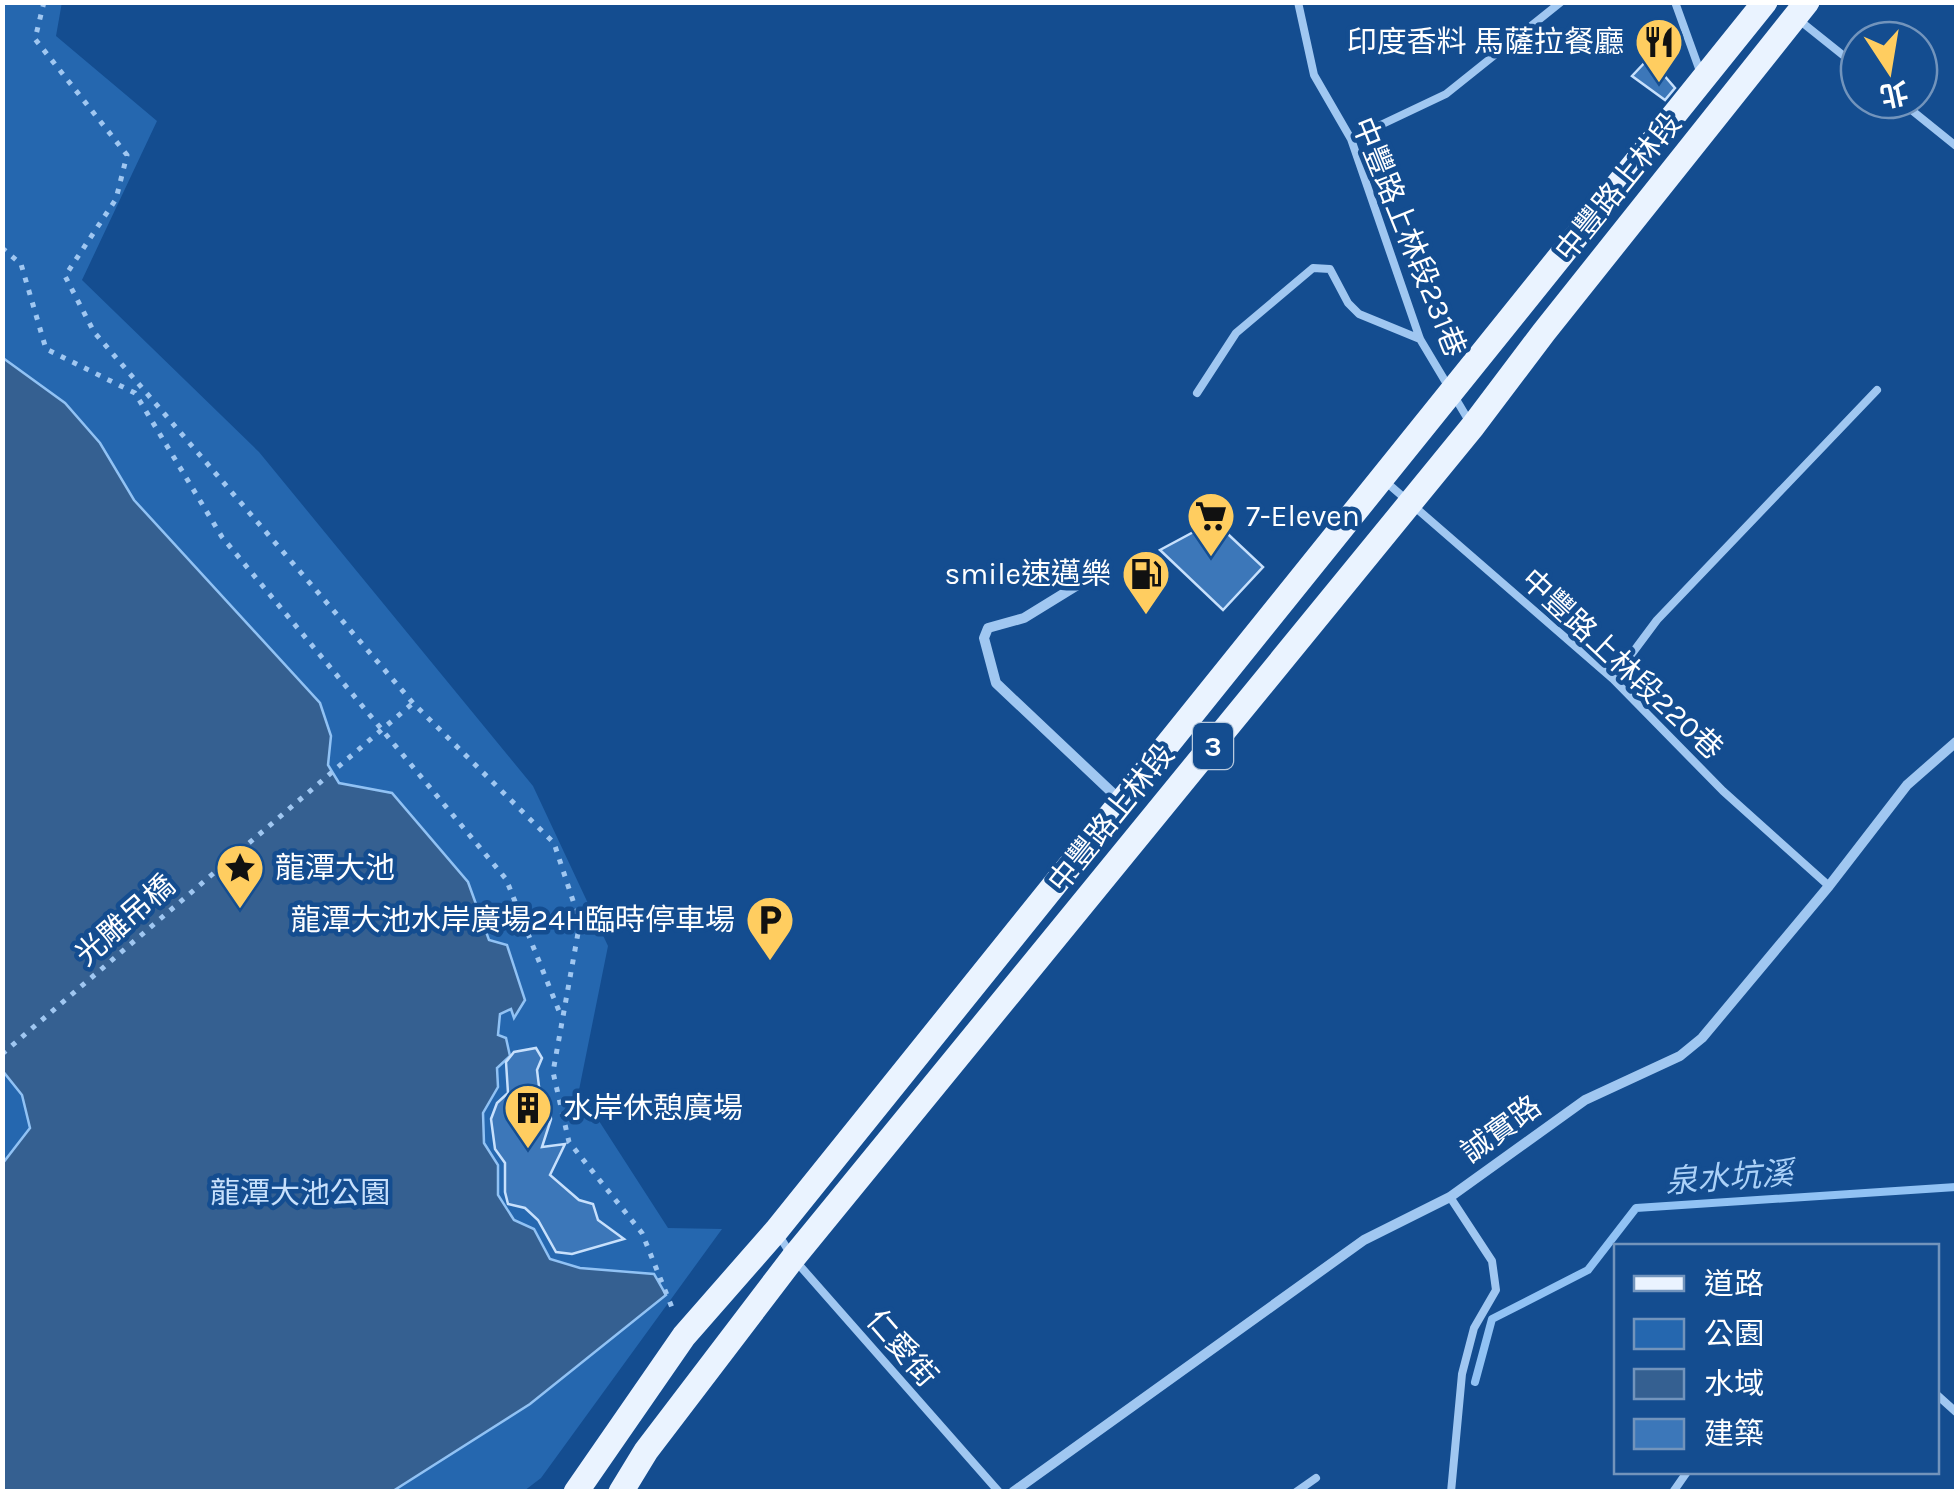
<svg xmlns="http://www.w3.org/2000/svg" width="1959" height="1494" font-family="Karla,'Noto Sans TC',sans-serif">
<rect width="100%" height="100%" fill="#144d90"/>
<path fill="#2567af" d="M62,2L56,36L157,121L82,280L259,452L533,786L608,946L579,1090L668,1228L722,1229L541,1478L524,1491H3L2,3Z"/>
<path fill="#356091" stroke="#91c2f4" stroke-width="2.5" d="M3,358L65,403L100,443L134,500L320,703L331,736L328,765L339,783L392,793L468,882L489,940L507,945L525,1000L514,1018L511,1009L500,1014L498,1035L506,1038L510,1056L497,1068L498,1087L483,1113L484,1143L498,1165V1195L514,1220L534,1229L550,1259L580,1268L654,1274L666,1295L530,1404L393,1491H3V1163L30,1128L22,1095L2,1070Z"/>
<g fill="none" stroke-linecap="round" stroke-linejoin="round">
<path stroke="#91c2f4" stroke-width="8" d="M1475,1382L1492,1319L1588,1270L1636,1208L1956,1187"/>
</g>
<path fill="#3c77b9" stroke="#c7e0fc" stroke-width="2.5" d="M1649,58L1675,88L1665,100L1632,76Z
M1214,521L1263,567L1223,610L1160,550Z
M536,1048L542,1058L537,1070L541,1103L550,1110L551,1119L542,1147L565,1144L550,1175L579,1200L593,1204L598,1220L624,1239L572,1254L556,1252L538,1220L525,1208L508,1204L505,1192V1163L495,1149L491,1119L497,1103L508,1093L506,1062L514,1052Z"/>
<g fill="none" stroke-linecap="round" stroke-linejoin="round">
<path stroke="#a0c7f1" stroke-width="5" stroke-dasharray="5 8" stroke-linecap="butt" d="M44,2L35,39L127,155L116,199L65,276L94,332L413,703L554,843L580,922L553,1072L569,1142L642,1233L673,1310
M2,248L21,264L46,349L135,393L222,537L506,879L561,1016"/>
<path stroke="#a0c7f1" stroke-width="8" d="M1298,2L1314,75L1351,139L1420,339L1469,421
M1675,2L1701,74
M1799,20L1859,68
M1899,100L1956,146
M1351,139L1446,94L1561,2
M1197,393L1236,333L1313,268L1330,269L1348,303L1359,314L1420,339
M1386,482L1613,679L1723,791L1829,886
M1613,679L1657,620L1877,390
M1450,1197L1492,1261L1496,1290L1474,1328L1462,1374L1451,1492
M780,1237L793,1258L999,1492
M1936,1394L1956,1412
M1296,1492L1316,1478
M1673,1492L1687,1472"/>
<path stroke="#a0c7f1" stroke-width="10" d="M1102,570L1024,618L988,628L984,638L996,683L1121,801
M1013,1492L1364,1240L1450,1197L1585,1100L1680,1056L1702,1038L1829,886L1907,785L1956,742"/>
<path stroke="#eaf3ff" stroke-width="25" d="M576,1492L684,1336L776,1231L1765,2
M621,1492L646,1451L793,1258L1473,426L1544,332L1807,2"/>
<path stroke="#a0c7f1" stroke-width="5" stroke-dasharray="5 8" stroke-linecap="butt" d="M2,1054L413,703"/>
</g>
<defs>
<g id="restaurant-pin" transform="scale(2.5)"><path d="M0 17L-7.5 6A9.5 9.5 0 1 1 7.5 6Z" fill="#ffcd60" stroke="#144d90"/><path d="M-5-6h1v4h1v-4h1v4h1v-4h1v5L-1.5 .5V6h-2V.5L-5-1ZM5-6V6H3V1.5H1.5Q1.5-4 5-6Z" fill="#111"/></g>
<g id="supermarket-pin" transform="scale(2.5)"><path d="M0 17L-7.5 6A9.5 9.5 0 1 1 7.5 6Z" fill="#ffcd60" stroke="#144d90"/><path d="M-6-5.5h2.5l.6 2H6L4.5 2H-2.5L-4.4-4H-6ZM-1.5 3.2a1.3 1.3 0 1 0 .1 0ZM3 3.2a1.3 1.3 0 1 0 .1 0Z" fill="#111"/></g>
<g id="fuel-pin" transform="scale(2.5)"><path d="M0 17L-7.5 6A9.5 9.5 0 1 1 7.5 6Z" fill="#ffcd60" stroke="#144d90"/><path d="M-5.5-6h7V0h2V4h1.3V-2.5L3-4.5l.8-.8L6-3V5H2.5V1h-1V6h-7ZM-4.2-4.7v3.2H.2V-4.7Z" fill="#111"/></g>
<g id="sight-pin" transform="scale(2.5)"><path d="M0 17L-7.5 6A9.5 9.5 0 1 1 7.5 6Z" fill="#ffcd60" stroke="#144d90"/><path d="M0-6L1.8-2.2L6-1.7L2.9 1.2L3.7 5.4L0 3.3L-3.7 5.4L-2.9 1.2L-6-1.7L-1.8-2.2Z" fill="#111"/></g>
<g id="parking-pin" transform="scale(2.5)"><path d="M0 17L-7.5 6A9.5 9.5 0 1 1 7.5 6Z" fill="#ffcd60" stroke="#144d90"/><path d="M-3.5-5.5H1a3.5 3.5 0 0 1 0 7H-1V5.5H-3.5ZM-1-3.4V-.6H.8a1.4 1.4 0 0 0 0-2.8Z" fill="#111"/></g>
<g id="building-pin" transform="scale(2.5)"><path d="M0 17L-7.5 6A9.5 9.5 0 1 1 7.5 6Z" fill="#ffcd60" stroke="#144d90"/><path d="M-4-6H4V6H1V3H-1V6H-4ZM-2.5-4.3h1.7v1.8h-1.7ZM.8-4.3h1.7v1.8H.8ZM-2.5-1h1.7V.8h-1.7ZM.8-1h1.7V.8H.8Z" fill="#111"/></g>
</defs>
<g fill-rule="evenodd">
<use href="#restaurant-pin" x="1659" y="42"/>
<use href="#supermarket-pin" x="1211" y="516"/>
<use href="#fuel-pin" x="1146" y="574"/>
<use href="#sight-pin" x="240" y="868"/>
<use href="#parking-pin" x="770" y="920"/>
<use href="#building-pin" x="528" y="1108"/>
</g>
<g text-anchor="middle" stroke-width="9" stroke-linejoin="round" paint-order="stroke">
<rect fill="#144d90" stroke="#b8cade" stroke-width="2.5" x="1193" y="723" width="40" height="46" rx="8"/>
<g font-size="28" font-weight="bold" fill="#fff">
<text x="1213" y="756">3</text>
</g>
<g font-size="30" fill="#fff" stroke="#144d90" text-anchor="end">
<text x="1624" y="52">印度香料 馬薩拉餐廳</text>
<text x="1246" y="526" text-anchor="start">7-Eleven</text>
<text x="1111" y="584">smile速邁樂</text>
<text x="275" y="878" text-anchor="start">龍潭大池</text>
<text x="735" y="930">龍潭大池水岸廣場24H臨時停車場</text>
<text x="563" y="1118" text-anchor="start">水岸休憩廣場</text>
</g>
<g font-size="30" fill="#fff" stroke="#144d90">
<text transform="translate(1618 187) rotate(-51)" y="10">中豐路上林段</text>
<text transform="translate(1409 237) rotate(68)" y="10">中豐路上林段231巷</text>
<text transform="translate(1622 664) rotate(43)" y="10">中豐路上林段220巷</text>
<text transform="translate(1111 818) rotate(-51)" y="10">中豐路上林段</text>
<text transform="translate(125 920) rotate(-41)" y="10">光雕吊橋</text>
<text transform="translate(1501 1129) rotate(-36)" y="10">誠實路</text>
<text transform="translate(902 1348) rotate(49)" y="10">仁愛街</text>
</g>
<g font-size="30" fill="#c7e0fc" stroke="#144d90">
<text x="300" y="1203">龍潭大池公園</text>
</g>
<g font-size="32" font-style="italic" fill="#abd1f8" stroke="#144d90">
<text transform="translate(1729 1177) rotate(-4)" y="11">泉水坑溪</text>
</g>
</g>
<rect width="1959" height="1494" fill="none" stroke="#ffffff" stroke-width="10"/>
<rect x="1614" y="1244" width="325" height="230" fill="#144d90" stroke="#7294bc" stroke-width="2.5"/>
<rect x="1634" y="1276" width="50" height="15" fill="#eaf3ff" stroke="#7294bc" stroke-width="2.5"/>
<text x="1704" y="1294" font-size="30" fill="#ffffff">道路</text>
<rect x="1634" y="1319" width="50" height="30" fill="#2567af" stroke="#7294bc" stroke-width="2.5"/>
<text x="1704" y="1344" font-size="30" fill="#ffffff">公園</text>
<rect x="1634" y="1369" width="50" height="30" fill="#356091" stroke="#7294bc" stroke-width="2.5"/>
<text x="1704" y="1394" font-size="30" fill="#ffffff">水域</text>
<rect x="1634" y="1419" width="50" height="30" fill="#3c77b9" stroke="#7294bc" stroke-width="2.5"/>
<text x="1704" y="1444" font-size="30" fill="#ffffff">建築</text>
<g transform="translate(1889 70) rotate(168)"><circle r="48" fill="#144d90" stroke="#7294bc" stroke-width="2.5"/>
<path d="M0-8L18 38L0 25L-18 38Z" fill="#ffcd60"/>
<text y="-15" font-size="28" font-weight="bold" text-anchor="middle" fill="#ffffff">北</text>
</g>
</svg>
